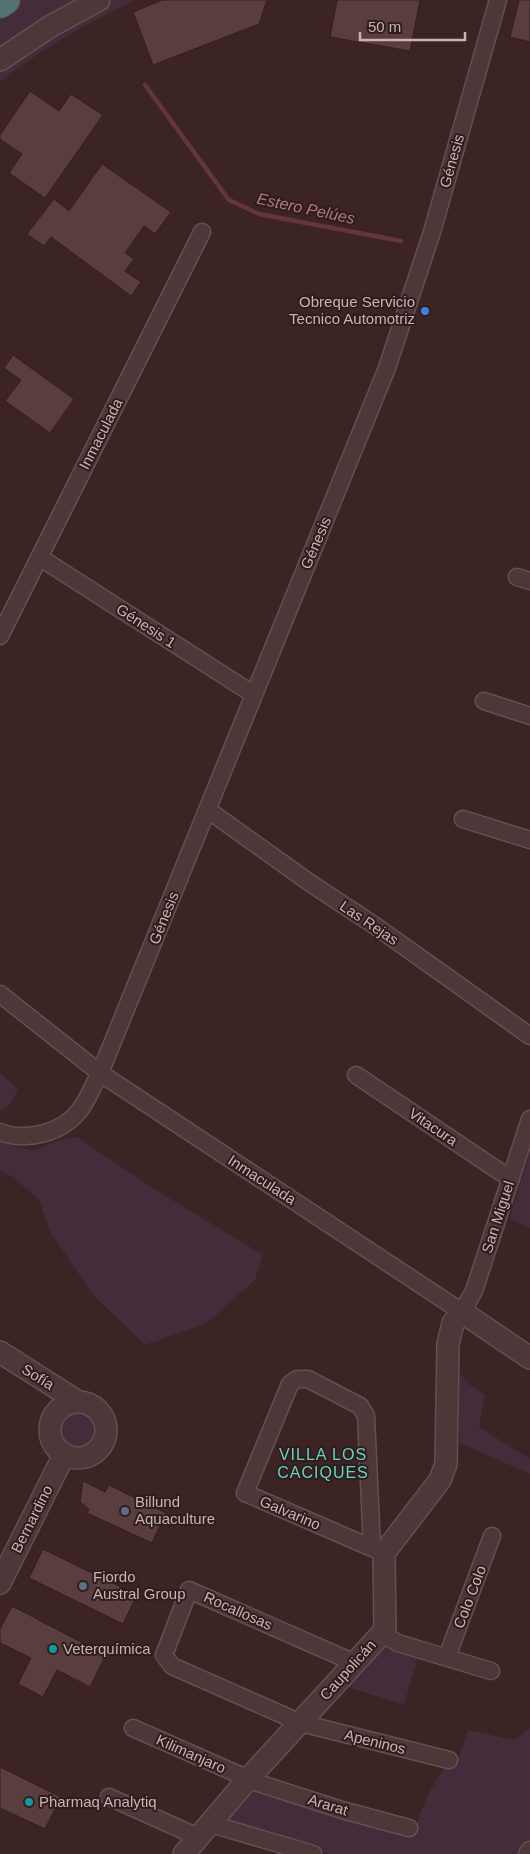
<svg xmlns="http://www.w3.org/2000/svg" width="530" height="1854" font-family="Helvetica,sans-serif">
<rect width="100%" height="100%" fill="#3c2324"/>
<path fill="#442c3b" d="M16,0H75L0,46V11Z
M114,0H135C88,23 41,49 0,82V69L70,23Z
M0,1073L18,1089L11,1103L3,1110H0Z
M77,1137L148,1185L263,1255L255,1280L207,1323L145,1345L94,1296L50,1232L39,1200L13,1177L0,1171V1142L33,1151L60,1140Z
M529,1154L530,1155V1228L509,1219Z
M455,1368L469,1384L485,1395L479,1427L530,1459V1474L460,1443Z
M57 1430a21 21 0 1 1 42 0a21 21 0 1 1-42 0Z
M380,1647L418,1657L404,1705L345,1686Z
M530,1728V1846L523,1854H331L226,1825L224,1821L247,1792L259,1790L412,1834L429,1792L445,1767L453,1765L461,1752L468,1730L515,1740Z"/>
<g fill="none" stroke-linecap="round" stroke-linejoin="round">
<path stroke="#633738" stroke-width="4.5" d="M145,85L229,200L259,214L401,241"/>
</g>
<path fill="#5a3d3e" stroke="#331e1f" d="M162,0H267L259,24L153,65L133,12Z
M337,0H420L410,51L330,37Z
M519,0H530V42L510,37Z
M30,91L59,111L71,94L103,115L45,198L9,173L22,154L0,139V135Z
M102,164L171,212L155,234L144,226L125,253L134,259L125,271L141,282L131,296L51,237L44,246L27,234L54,199L69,211Z
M13,355L74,399L50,433L5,401L21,380L4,368Z
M83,1481L105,1492L109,1485L166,1513L152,1543L87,1513L89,1509L80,1502Z
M43,1549L137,1595L123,1624L29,1578Z
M12,1606L106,1655L90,1687L57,1670L43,1697L18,1684L31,1658L0,1643V1629Z
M0,1767L61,1797L45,1829L0,1808Z"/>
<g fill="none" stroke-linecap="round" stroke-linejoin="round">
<g stroke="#654f50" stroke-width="19">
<path id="minor" d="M39,557L253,694
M517,577L530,581
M0,636L202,232
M484,701L530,716
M208,810L310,883L374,925L530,1036
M463,819L530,840
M0,994L100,1073L462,1312L474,1291L530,1119
M356,1075L511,1179
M0,1132C26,1142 62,1133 79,1111C88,1100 93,1085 100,1073L387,368L432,232L498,0
M372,1548L366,1416L360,1406L308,1379H297L290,1384L245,1493L372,1548L384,1553
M385,1630L389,1638L398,1643L491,1671
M447,1657L492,1536
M355,1663L189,1590L164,1655L172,1666L301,1723L449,1760
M133,1728L258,1783L342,1810L409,1828
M109,1797L198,1837
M211,1824L313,1854
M527,1854L530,1850"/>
</g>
<g stroke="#654f50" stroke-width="24">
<path id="tertiary" d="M0,60L51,26L99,0
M0,1352L77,1401
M50 1430a28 28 0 1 1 56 0a28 28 0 1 1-56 0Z
M0,1583L64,1455
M184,1854L248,1779L385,1630L384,1553L440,1480L446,1464L448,1344L453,1323L462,1312L530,1358"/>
</g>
<g stroke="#543f40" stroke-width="30">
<path id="motorway" d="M0,4L6,0"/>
</g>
<use href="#minor" stroke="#4d3738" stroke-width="16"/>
<use href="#tertiary" stroke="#4d3738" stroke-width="21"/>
<use href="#motorway" stroke="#547273" stroke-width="28"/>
</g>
<circle fill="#3f7fe0" stroke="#311c1d" stroke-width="2" cx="425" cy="311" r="5"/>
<g fill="#5c6f8a" stroke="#311c1d" stroke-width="2">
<circle cx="125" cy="1511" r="5"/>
<circle cx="83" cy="1586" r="5"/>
</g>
<g fill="#0f9aa8" stroke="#311c1d" stroke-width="2">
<circle cx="53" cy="1649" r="5"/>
<circle cx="29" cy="1802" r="5"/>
</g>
<g text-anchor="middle" stroke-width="4" stroke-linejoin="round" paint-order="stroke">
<g font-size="15" fill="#c8b3b3" stroke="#311c1d">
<text transform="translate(452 161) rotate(-74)" y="5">Génesis</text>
<text transform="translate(101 434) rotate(-63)" y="5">Inmaculada</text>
<text transform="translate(316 543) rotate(-67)" y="5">Génesis</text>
<text transform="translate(146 626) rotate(33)" y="5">Génesis 1</text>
<text transform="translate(164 918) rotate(-68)" y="5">Génesis</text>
<text transform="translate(369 923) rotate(34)" y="5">Las Rejas</text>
<text transform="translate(433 1127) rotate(34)" y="5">Vitacura</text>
<text transform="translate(262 1180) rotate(33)" y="5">Inmaculada</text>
<text transform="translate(498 1217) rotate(-72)" y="5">San Miguel</text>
<text transform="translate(38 1377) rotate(32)" y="5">Sofía</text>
<text transform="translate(290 1513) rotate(23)" y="5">Galvarino</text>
<text transform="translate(32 1519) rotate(-63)" y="5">Bernardino</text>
<text transform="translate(470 1597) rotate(-69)" y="5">Colo Colo</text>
<text transform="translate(238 1611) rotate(24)" y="5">Rocallosas</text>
<text transform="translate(348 1670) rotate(-48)" y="5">Caupolicán</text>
<text transform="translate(375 1742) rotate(14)" y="5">Apeninos</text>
<text transform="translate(191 1754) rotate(24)" y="5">Kilimanjaro</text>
<text transform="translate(328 1805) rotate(17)" y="5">Ararat</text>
</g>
<g font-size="15" fill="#c8b3b3" stroke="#311c1d" text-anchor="start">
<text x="415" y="307" text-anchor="end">Obreque Servicio<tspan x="415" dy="17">Tecnico Automotriz</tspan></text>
<text x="135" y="1507">Billund<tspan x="135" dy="17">Aquaculture</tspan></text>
<text x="93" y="1582">Fiordo<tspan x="93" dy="17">Austral Group</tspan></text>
<text x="63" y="1654">Veterquímica</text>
<text x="39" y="1807">Pharmaq Analytiq</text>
</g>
<g font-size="16" font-style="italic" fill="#b07b7c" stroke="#311c1d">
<text transform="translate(306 208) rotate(12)" y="6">Estero Pelúes</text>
</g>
<g font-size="16" letter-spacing="1" fill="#62d4c0" stroke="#311c1d">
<text x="323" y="1460">VILLA LOS<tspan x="323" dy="18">CACIQUES</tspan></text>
</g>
</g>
<path d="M360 32v8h105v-8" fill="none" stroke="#c8b3b3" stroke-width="2.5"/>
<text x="368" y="32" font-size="15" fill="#c8b3b3" stroke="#311c1d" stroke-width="4" paint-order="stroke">50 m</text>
</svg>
